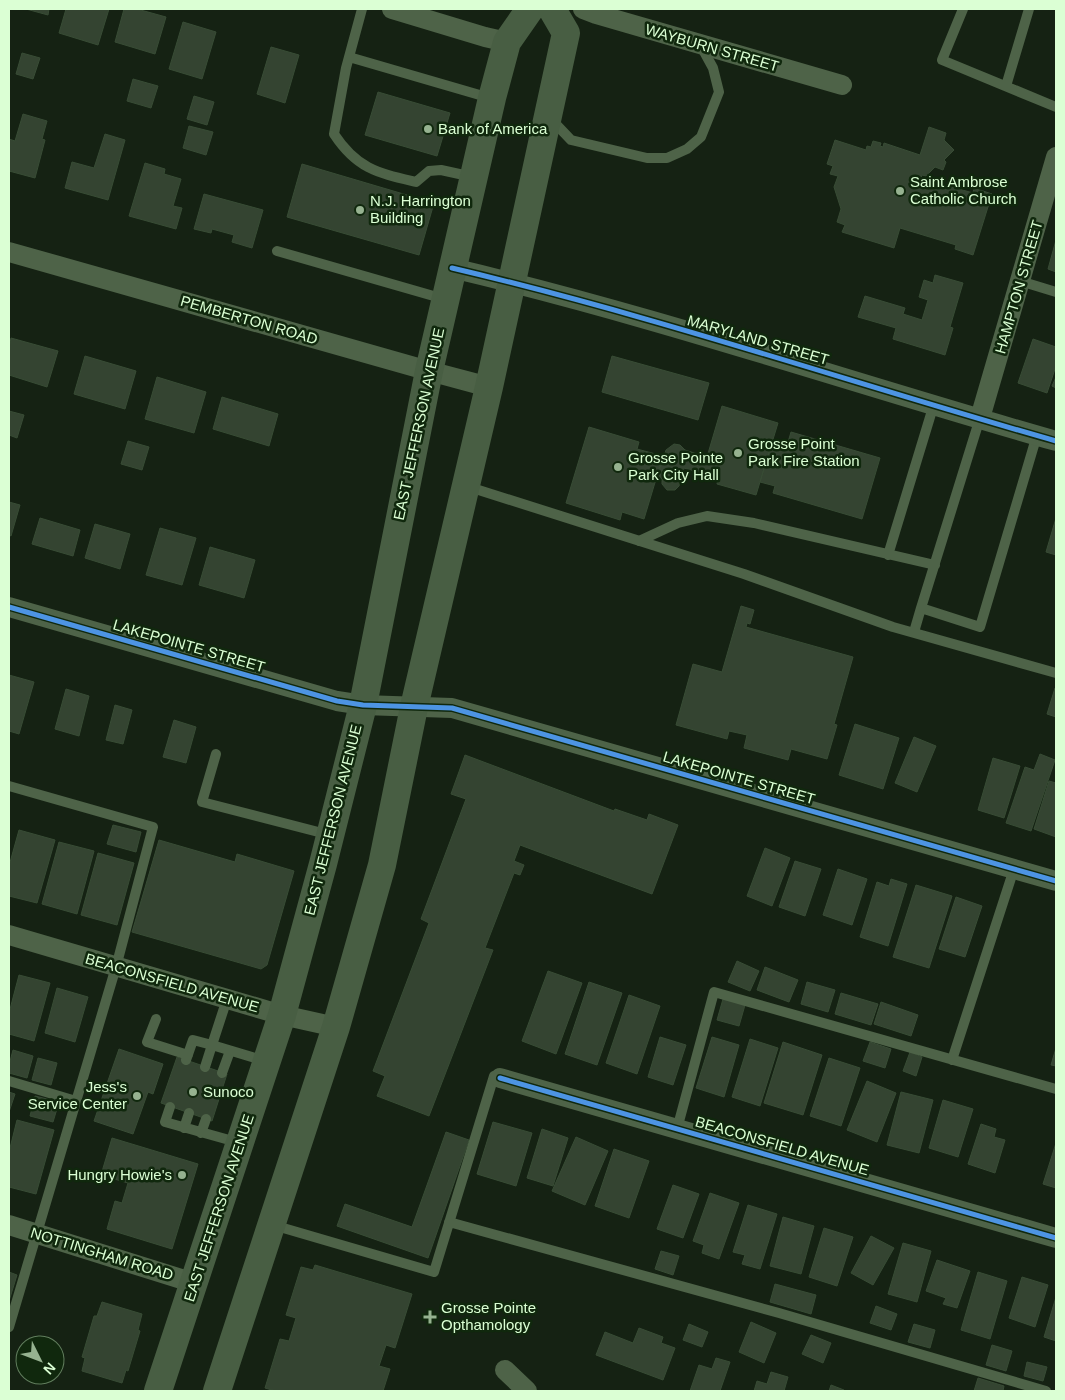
<svg xmlns="http://www.w3.org/2000/svg" width="1065" height="1400" font-family="Helvetica,sans-serif">
<rect width="100%" height="100%" fill="#152213"/>
<path fill="#344431" stroke="#384c35" d="M26,9H49L48,15Z
M66,9H109L98,45L59,33Z
M124,9H137L166,17L155,54L115,42Z
M183,22L216,32L202,79L169,69Z
M271,47L299,55L285,103L257,94Z
M22,53L40,58L33,79L16,74Z
M133,79L158,86L151,108L127,101Z
M378,92L450,113L437,156L365,135Z
M194,96L214,102L207,125L187,119Z
M23,114L47,121L42,139L45,140L35,178L9,171V139L15,141Z
M189,126L213,132L206,155L183,148Z
M929,127L946,133L944,140L954,150L944,160L946,162L943,170L935,167L926,176L922,175L921,178L973,193L974,188L992,194L973,255L955,249L956,245L900,228L894,248L842,232L845,225L837,222L841,209L834,187L838,176L830,174L833,166L827,164L835,140L866,150L867,146L871,147L873,141L881,143L880,146L883,147L884,143L920,155Z
M105,134L125,140L108,200L65,188L72,162L94,168Z
M145,163L165,169L164,174L181,179L173,206L182,208L176,229L129,216Z
M302,164L434,203L419,255L287,217Z
M204,194L263,210L252,248L232,242L234,235L212,229L211,233L194,229Z
M1056,240V272L1048,269Z
M935,275L963,283L950,327L953,328L945,355L893,339L896,328L858,317L865,296L905,308L903,314L922,320L928,300L919,297L924,280L933,283Z
M11,338L58,351L47,387L9,375V347Z
M1033,339L1056,347V366L1047,393L1018,383Z
M85,356L136,371L125,409L74,394Z
M612,356L709,383L698,420L602,392Z
M157,377L206,392L194,433L145,419Z
M1056,377V388L1052,386Z
M222,397L278,414L269,446L213,429Z
M722,406L778,423L756,495L717,484L718,478L684,468L679,486L675,490H667L662,484V479L657,477L666,450L674,444L680,445L685,450L707,457Z
M9,411L24,415L17,438L9,435Z
M589,427L639,442L637,449L663,456L644,519L622,512L620,520L566,503Z
M791,432L880,458L862,519L773,493L775,486L760,482L771,445L786,449Z
M128,441L149,447L142,470L121,464Z
M9,502L20,505L11,536L9,535Z
M40,518L80,530L73,556L32,544Z
M1056,518V555L1046,552Z
M95,524L130,534L120,569L85,558Z
M160,528L196,538L182,585L146,575Z
M210,547L255,560L244,598L199,585Z
M741,606L754,610L750,624L747,623L746,627L853,657L834,724L837,725L827,759L791,749L788,760L744,748L747,735L729,731L727,739L676,725L693,664L722,672Z
M9,675L34,682L19,734L9,731Z
M1055,688L1056,689V717L1047,714Z
M66,689L89,696L79,736L55,729Z
M115,705L132,710L123,744L106,740Z
M174,720L196,727L186,763L163,757Z
M855,724L899,738L883,789L839,775Z
M914,737L936,746L917,792L895,783Z
M1040,754L1055,760L1031,831L1006,823L1025,767L1034,770Z
M465,755L614,811L615,809L647,820L649,814L678,825L652,894L520,845L514,861L524,865L520,875L514,873L485,948L493,950L429,1116L377,1096L385,1076L373,1071L429,923L421,919L466,799L451,794Z
M993,758L1020,766L1004,818L978,810Z
M1049,781L1056,783V837L1034,829Z
M113,825L141,832L136,852L107,844Z
M19,830L55,840L37,903L9,896V866Z
M159,840L235,862L237,854L294,871L267,965L261,969L132,932Z
M59,842L94,851L77,914L42,904Z
M765,848L790,858L772,906L747,896Z
M98,853L134,863L117,925L81,915Z
M795,861L821,869L805,916L779,907Z
M838,869L867,879L852,925L823,915Z
M891,879L907,884L888,946L860,937L877,882L889,886Z
M916,885L952,896L929,968L893,957Z
M956,897L982,906L965,957L939,949Z
M737,961L759,971L750,991L728,982Z
M765,967L798,980L789,1002L757,990Z
M548,971L582,983L556,1054L522,1041Z
M19,975L50,983L34,1041L9,1034V1013Z
M589,982L622,993L597,1065L565,1054Z
M807,982L835,990L828,1012L801,1004Z
M57,988L88,997L75,1042L45,1033Z
M841,993L878,1004L871,1025L835,1014Z
M629,995L660,1006L637,1074L606,1063Z
M723,999L745,1005L739,1026L717,1020Z
M881,1002L918,1015L911,1036L874,1024Z
M660,1037L686,1045L673,1085L648,1077Z
M712,1037L739,1045L724,1097L696,1088Z
M750,1039L778,1048L760,1106L732,1097Z
M783,1042L822,1055L803,1115L764,1103Z
M870,1042L891,1049L885,1068L863,1061Z
M1056,1048V1066L1051,1065Z
M119,1049L163,1064L153,1094L148,1092L133,1134L94,1121Z
M13,1050L33,1056L27,1078L9,1073V1065Z
M910,1052L922,1057L916,1076L903,1071Z
M177,1057L227,1074L212,1121L161,1103Z
M38,1058L57,1063L51,1085L32,1080Z
M829,1058L860,1068L841,1126L810,1116Z
M867,1081L896,1093L877,1142L847,1130Z
M9,1092L15,1094L9,1112Z
M901,1092L933,1100L919,1153L887,1145Z
M35,1096L59,1102L53,1122L30,1116Z
M943,1100L973,1109L958,1157L929,1148Z
M17,1120L54,1130L36,1194L9,1187V1152Z
M493,1122L532,1133L516,1186L477,1174Z
M981,1124L996,1129L994,1137L1005,1140L995,1173L968,1164Z
M542,1129L568,1138L553,1186L527,1178Z
M446,1132L469,1140L428,1258L337,1226L345,1204L412,1227Z
M576,1137L608,1151L585,1205L552,1191Z
M112,1138L198,1164L172,1249L107,1229L115,1201L122,1203L128,1183L101,1175Z
M1056,1143V1188L1043,1184Z
M614,1149L649,1161L629,1218L595,1206Z
M673,1185L699,1194L683,1238L657,1229Z
M710,1193L739,1203L719,1259L702,1253L704,1245L693,1241Z
M748,1205L777,1214L760,1269L742,1264L745,1255L733,1252Z
M783,1217L814,1226L801,1274L770,1266Z
M824,1228L853,1237L837,1286L809,1277Z
M871,1236L894,1248L873,1285L851,1273Z
M903,1243L931,1251L917,1302L888,1294Z
M661,1251L679,1256L673,1275L655,1269Z
M937,1260L970,1271L957,1308L943,1304L946,1298L926,1291Z
M315,1265L412,1294L395,1348L386,1345L379,1366L390,1369L383,1391H275L265,1388L280,1339L289,1341L296,1318L286,1315L301,1267L313,1270Z
M9,1272L17,1275L9,1301Z
M978,1272L1007,1281L990,1339L961,1330Z
M1022,1277L1048,1285L1035,1327L1009,1318Z
M775,1284L816,1295L811,1314L770,1302Z
M1056,1297V1341L1044,1337Z
M102,1302L142,1314L138,1330L140,1331L128,1371L126,1370L122,1383L82,1371L85,1358L82,1357L94,1316H97Z
M876,1306L897,1314L891,1330L870,1323Z
M751,1322L776,1333L764,1363L739,1352Z
M689,1324L708,1332L702,1347L683,1340Z
M914,1324L935,1330L930,1348L908,1342Z
M639,1328L663,1337L661,1343L675,1348L663,1380L596,1355L605,1332L633,1343Z
M811,1335L831,1343L823,1363L802,1354Z
M992,1345L1012,1351L1006,1371L986,1365Z
M716,1358L730,1362L720,1391H690L699,1365L712,1369Z
M1027,1362L1047,1367L1043,1381L1024,1376Z
M771,1372L788,1377L784,1391H754L757,1381L767,1384Z
M978,1378L1004,1386L1003,1391H974Z
M831,1385L844,1390V1391H829Z"/>
<g fill="none" stroke-linecap="round" stroke-linejoin="round">
<path stroke="#4e6348" stroke-width="10" d="M362,9L346,68L334,134C357,169 378,173 416,182L429,171L441,170L473,177
M963,9L942,60L1056,107
M349,57L490,98
M1006,86L1029,9
M551,119L571,140L647,158H667L687,149L701,137L719,92L713,68L701,46
M277,251L444,299
M1020,281L1056,292
M980,418L921,608L980,627L1037,435
M466,486L744,574L893,627L1056,673
M639,541L678,523L707,516L754,523L935,565
M888,555L934,404
M914,632L921,608
M216,754L202,802L330,835
M9,786L153,827L116,967L9,1327
M227,999L212,1045L265,1061
M156,1019L147,1042L188,1055
M186,1060L193,1040L212,1045L205,1067
M952,1060L1014,869
M222,1073L230,1051
M9,1081L76,1101
M170,1107L165,1122L240,1143
M184,1128L189,1113
M677,1129L714,992L1056,1089
M201,1133L206,1119
M449,1222L779,1313L1046,1391
M273,1225L434,1272L494,1076L500,1078"/>
<path stroke="#4e6348" stroke-width="20" d="M392,9L485,37L507,42
M583,9L596,14L842,85
M9,252L429,371L489,387
M452,268C656,316 855,384 1056,441
M980,418L1056,157
M9,607L337,701L363,705L452,708L1056,881
M9,935L282,1015L336,1027
M500,1078L1056,1238
M9,1225L194,1283
M505,1370L527,1391"/>
<path stroke="#485e43" stroke-width="28" d="M158,1391L282,1015L323,864L363,705L429,371L492,98L507,42L530,9
M217,1391L336,1027L382,865L414,707L489,387L566,33L552,9"/>
<g stroke="#10280d" stroke-width="8">
<path id="cycleway" d="M452,268C656,316 855,384 1056,441
M9,607L337,701L363,705L452,708L1056,881
M500,1078L1056,1238"/>
</g>
<use href="#cycleway" stroke="#4d94e3" stroke-width="5"/>
</g>
<g fill="#96b290" stroke="#10280d" stroke-width="2">
<circle cx="428" cy="129" r="5"/>
<circle cx="900" cy="191" r="5"/>
<circle cx="360" cy="210" r="5"/>
<circle cx="738" cy="453" r="5"/>
<circle cx="618" cy="467" r="5"/>
<circle cx="193" cy="1092" r="5"/>
<circle cx="137" cy="1096" r="5"/>
<circle cx="182" cy="1175" r="5"/>
<path d="M427.5 1309.5h5v5h5v5h-5v5h-5v-5h-5v-5h5z"/>
</g>
<g text-anchor="middle" stroke-width="5" stroke-linejoin="round" paint-order="stroke">
<g font-size="15" fill="#dbffd4" stroke="#10280d">
<text transform="translate(712 48) rotate(16)" y="5">WAYBURN STREET</text>
<text transform="translate(1019 287) rotate(-74)" y="5">HAMPTON STREET</text>
<text transform="translate(249 320) rotate(16)" y="5">PEMBERTON ROAD</text>
<text transform="translate(758 340) rotate(16)" y="5">MARYLAND STREET</text>
<text transform="translate(419 424) rotate(-78)" y="5">EAST JEFFERSON AVENUE</text>
<text transform="translate(189 646) rotate(16)" y="5">LAKEPOINTE STREET</text>
<text transform="translate(739 778) rotate(16)" y="5">LAKEPOINTE STREET</text>
<text transform="translate(333 820) rotate(-76)" y="5">EAST JEFFERSON AVENUE</text>
<text transform="translate(172 983) rotate(16)" y="5">BEACONSFIELD AVENUE</text>
<text transform="translate(782 1146) rotate(16)" y="5">BEACONSFIELD AVENUE</text>
<text transform="translate(219 1208) rotate(-72)" y="5">EAST JEFFERSON AVENUE</text>
<text transform="translate(102 1254) rotate(17)" y="5">NOTTINGHAM ROAD</text>
</g>
<g font-size="15" fill="#dbffd4" stroke="#10280d" text-anchor="start">
<text x="438" y="134">Bank of America</text>
<text x="910" y="187">Saint Ambrose<tspan x="910" dy="17">Catholic Church</tspan></text>
<text x="370" y="206">N.J. Harrington<tspan x="370" dy="17">Building</tspan></text>
<text x="748" y="449">Grosse Point<tspan x="748" dy="17">Park Fire Station</tspan></text>
<text x="628" y="463">Grosse Pointe<tspan x="628" dy="17">Park City Hall</tspan></text>
<text x="127" y="1092" text-anchor="end">Jess's<tspan x="127" dy="17">Service Center</tspan></text>
<text x="203" y="1097">Sunoco</text>
<text x="172" y="1180" text-anchor="end">Hungry Howie's</text>
<text x="441" y="1313">Grosse Pointe<tspan x="441" dy="17">Opthamology</tspan></text>
</g>
</g>
<rect width="1065" height="1400" fill="none" stroke="#dbffd4" stroke-width="20"/>
<g transform="translate(40 1360) rotate(132)"><circle r="24" fill="#10280d" stroke="#617e5d"/>
<path d="M0-4L9 19L0 12L-9 19Z" fill="#96b290"/>
<text y="-8" font-size="14" font-weight="bold" text-anchor="middle" fill="#dbffd4">N</text>
</g>
</svg>
